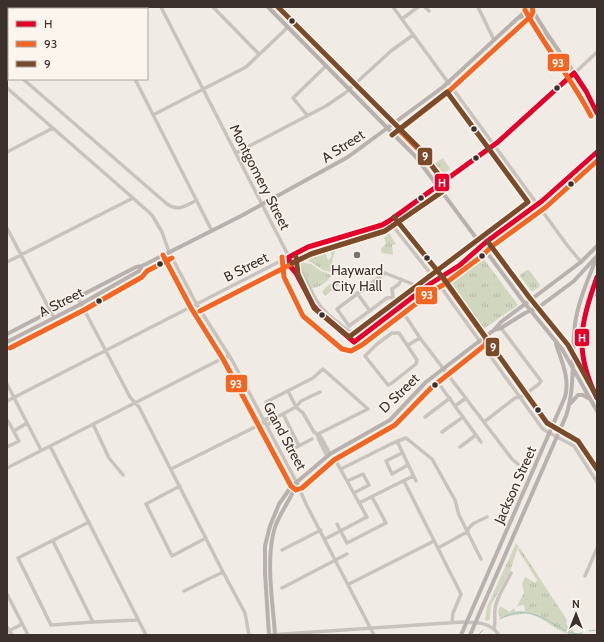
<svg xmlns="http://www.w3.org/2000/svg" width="604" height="642" font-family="Cabin,sans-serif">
<defs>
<pattern id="grass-tufts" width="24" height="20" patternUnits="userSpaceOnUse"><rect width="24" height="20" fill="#d1d6bf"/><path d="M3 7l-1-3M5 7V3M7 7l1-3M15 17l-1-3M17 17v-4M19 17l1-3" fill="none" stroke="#b4b8a4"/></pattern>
</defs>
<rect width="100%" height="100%" fill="#f0ebe5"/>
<path fill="url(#grass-tufts)" d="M443,158L450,169L439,177L431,166Z
M389,233L396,244L392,245L393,255L382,253L381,249L386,243L384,238Z
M344,241C333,251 332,257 332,272L323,270L309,261L301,260V258L314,251L324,249L327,258L329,260L332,256L329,247Z
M480,254L518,305L479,332L442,282Z
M301,262L311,264L321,271L332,275C327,282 321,287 312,288L299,265Z
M527,270H529L540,285L539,287L533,291H531L520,276L521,274Z
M336,281L339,285L325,296L322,292C326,286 330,284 336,281Z
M516,543L519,547L517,550L510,571L491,605L490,619L487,621L485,620L487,607Z
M520,548L567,620L566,623L568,627H571L576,635C557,635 545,616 528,614C520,613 509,617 500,618L498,611L500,606L510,612L514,608L515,611H525L524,605L517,606L524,593L522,584L525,577L535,583L537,580L518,550Z"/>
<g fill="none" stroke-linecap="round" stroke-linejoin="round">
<path stroke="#a1c2c1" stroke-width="1" d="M500,619C537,596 563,641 582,633
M589,631L597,630
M478,635L483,630"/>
<path stroke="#c9c3be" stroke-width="3.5" d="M98,7L99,9
M161,7L289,257C304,267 308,288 318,303C326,316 344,326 355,336L361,337L430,284C450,273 470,258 486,242L542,201L597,152
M213,7L259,54
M393,7L567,245L581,262
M425,7L429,11
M478,7L494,40
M68,9L72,7
M102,9L106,7
M402,19L418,7
M7,40L9,39
M7,65L9,67
M23,79L167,204C179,212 185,206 197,200
M135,79L212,231
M7,88L133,198L152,215L162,232L169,252L197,305L232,360L297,483L306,504L374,635
M153,115L246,67L288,27
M307,115L293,98L326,66
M7,152L53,128
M236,153L326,106L345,93L391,51L413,35
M389,221L438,283L542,428L546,431L574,446L597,482
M7,228L54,318
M7,262L133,198
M401,279L399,284L392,289L393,297L420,338L512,459L518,464
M357,293L370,311
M393,297L387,298L349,326L337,309L385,273L415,285
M78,298L130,397L139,407L223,572L245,613L249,635
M392,333H399L417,360L416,364L392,383L388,385L365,356L377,344Z
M408,345L420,338
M7,384L41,450
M439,384L481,442
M288,391L296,407L303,413L314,432L321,437L330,454
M7,401L308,247L382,225L389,221L498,142L559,88L597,52
M266,402L313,378L323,369L368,409L318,434
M455,406L466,398
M283,414L299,446
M425,417L450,398
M264,420L272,417L275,418
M7,422L8,421L19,441L7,447
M484,422L515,398L523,396L539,384L541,381L501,328
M93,424L109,458L123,475
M267,425L274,421L275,418L296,407L301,401L320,392
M14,431L27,423
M442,432L463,417
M318,434V438L327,456
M397,441L416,481
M50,446L146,635
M460,447L476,435
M289,451L312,439
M402,453L386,461L392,474L408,465
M7,468L229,355
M171,469L265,422
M341,469L393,443L406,438L432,459L455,500L459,515L481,559
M347,481L363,474L369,485L354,493
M404,481L461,594L453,613L452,622
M180,486L146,504L172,556L206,538
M359,503L413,476
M89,522L18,558L51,625L93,622L137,620
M337,524L347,543L386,523L372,497
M467,532C470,523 479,521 487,517
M325,539L367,517L337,463
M53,541L93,622
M438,548L467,532
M282,550L321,530
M585,576L597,548
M349,584L434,541
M282,588L347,554
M184,591L223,572
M7,594L28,635
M7,627L12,635
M494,628C496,621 494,616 495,609C496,597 506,584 511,573
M7,632L22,624
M269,635L462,622C475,622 491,622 499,635"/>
<path stroke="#b8b1ad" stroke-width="4" d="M268,7L416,157L523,301L562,349L597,411
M531,7C550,44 580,74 597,113
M519,17L526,18L547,39
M597,277C581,321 572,354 597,398
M589,298L597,293
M494,330L501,328L525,313L539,307L574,281L595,258
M7,334L136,267L142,266L241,216L348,157L443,87L530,7
M7,342L81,304L139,271L142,266
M571,403L578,395H583L588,398
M269,635L265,573V546L270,526L279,504L291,487L330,454L390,420L426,382L494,330L501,322L581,262L597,246
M275,635C273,602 265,559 275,527C281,511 291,499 297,483
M461,635L565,397C570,379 562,362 556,344
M470,635L566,416C576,386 571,355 575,324C578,301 589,278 597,256"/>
<g stroke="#fbf5ee" stroke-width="8">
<path id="bus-1" d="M574,73L586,91L597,113
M289,257L308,247L382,225L389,221L498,142L574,73
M289,257L290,266L296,273L313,305L317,310L354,342
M597,277C580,325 574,351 597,398
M354,342L430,284L460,265L486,242L542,201L597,152"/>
</g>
<g stroke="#fbf5ee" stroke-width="8">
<path id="bus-2" d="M525,10C545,47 572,79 591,116
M163,255L191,308L223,359L291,486L296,490L302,488L334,460L395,425L431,388L485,345L486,341L485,337L442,277
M282,257L284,277L303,316L342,349L351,351L362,345L434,290L443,285L482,256L491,247L546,207L597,161
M200,311L311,254L385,231L443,191L445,187L444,182L422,153L399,130L448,92L531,16L533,12L532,7
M10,348L84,310L142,277L147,271L172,258"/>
</g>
<g stroke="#fbf5ee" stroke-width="8">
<path id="bus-3" d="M278,7L418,147L444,182L445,186L442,192L385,231L311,254L292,263
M394,217L444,279L547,423L578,441L597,469
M488,242L529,297L568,345L597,397
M296,257L298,274L314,308L349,337L528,202L447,92L392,135"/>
</g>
<use href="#bus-1" stroke="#e4002b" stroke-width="5"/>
<use href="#bus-2" stroke="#f26522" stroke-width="5"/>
<use href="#bus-3" stroke="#7a4b2a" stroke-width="5"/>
</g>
<g fill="#3b302b" stroke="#fbf5ee" stroke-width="1.5">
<circle cx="292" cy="21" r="3.5"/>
<circle cx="557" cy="88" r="3.5"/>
<circle cx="474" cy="129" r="3.5"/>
<circle cx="476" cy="158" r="3.5"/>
<circle cx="571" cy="184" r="3.5"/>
<circle cx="421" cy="198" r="3.5"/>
<circle cx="482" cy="256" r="3.5"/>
<circle cx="427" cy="258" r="3.5"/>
<circle cx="160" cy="264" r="3.5"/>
<circle cx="99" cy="301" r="3.5"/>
<circle cx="322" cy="315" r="3.5"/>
<circle cx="435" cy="385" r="3.5"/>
<circle cx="538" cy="410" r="3.5"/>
</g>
<circle fill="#7a716c" stroke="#fbf5ee" stroke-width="1.5" cx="357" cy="255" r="4"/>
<g text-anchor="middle" stroke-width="3" stroke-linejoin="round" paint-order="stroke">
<g font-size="14" fill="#3b302b" stroke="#fbf5ee">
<text transform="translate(343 146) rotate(-33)" y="5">A Street</text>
<text transform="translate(260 177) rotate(63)" y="5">Montgomery Street</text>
<text transform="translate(246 267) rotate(-27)" y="5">B Street</text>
<text transform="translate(61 302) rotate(-27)" y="5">A Street</text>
<text transform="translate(399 393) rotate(-44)" y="5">D Street</text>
<text transform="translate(285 436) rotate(62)" y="5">Grand Street</text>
<text transform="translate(515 485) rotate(-66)" y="5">Jackson Street</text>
</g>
<g font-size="14" fill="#3b302b" stroke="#fbf5ee">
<text x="357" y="275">Hayward<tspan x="357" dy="16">City Hall</tspan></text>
</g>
</g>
<g stroke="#fbf5ee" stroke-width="1.5">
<rect x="547" y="53" width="23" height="19" rx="4" fill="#f26522"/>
<rect x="417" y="147" width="16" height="19" rx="4" fill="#7a4b2a"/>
<rect x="434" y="173" width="16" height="19" rx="4" fill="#e4002b"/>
<rect x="415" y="286" width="23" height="19" rx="4" fill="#f26522"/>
<rect x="574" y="328" width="16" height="19" rx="4" fill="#e4002b"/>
<rect x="485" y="337" width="15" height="20" rx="4" fill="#7a4b2a"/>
<rect x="225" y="374" width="23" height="19" rx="4" fill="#f26522"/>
</g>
<g font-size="11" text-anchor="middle" font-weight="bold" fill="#fff">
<text x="558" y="67">93</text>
<text x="425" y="160">9</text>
<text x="442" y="187">H</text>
<text x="427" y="299">93</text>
<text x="582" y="342">H</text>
<text x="493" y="351">9</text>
<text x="236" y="388">93</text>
</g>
<rect width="604" height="642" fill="none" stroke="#3b302b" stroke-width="16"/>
<rect x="8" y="8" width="140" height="72" fill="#fbf5ee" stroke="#aea6a0"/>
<rect x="16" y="21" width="20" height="6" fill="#e4002b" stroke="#aea6a0"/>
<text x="44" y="28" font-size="12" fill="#3b302b">H</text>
<rect x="16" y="41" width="20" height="6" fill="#f26522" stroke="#aea6a0"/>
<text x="44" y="48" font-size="12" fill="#3b302b">93</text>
<rect x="16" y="61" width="20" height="6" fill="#7a4b2a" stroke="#aea6a0"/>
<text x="44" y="68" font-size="12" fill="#3b302b">9</text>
<g transform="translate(576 614)" stroke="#fbf5ee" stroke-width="3" paint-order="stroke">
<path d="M0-3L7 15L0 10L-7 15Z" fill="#3b302b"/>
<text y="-6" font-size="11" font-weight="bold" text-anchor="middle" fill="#3b302b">N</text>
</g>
</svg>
